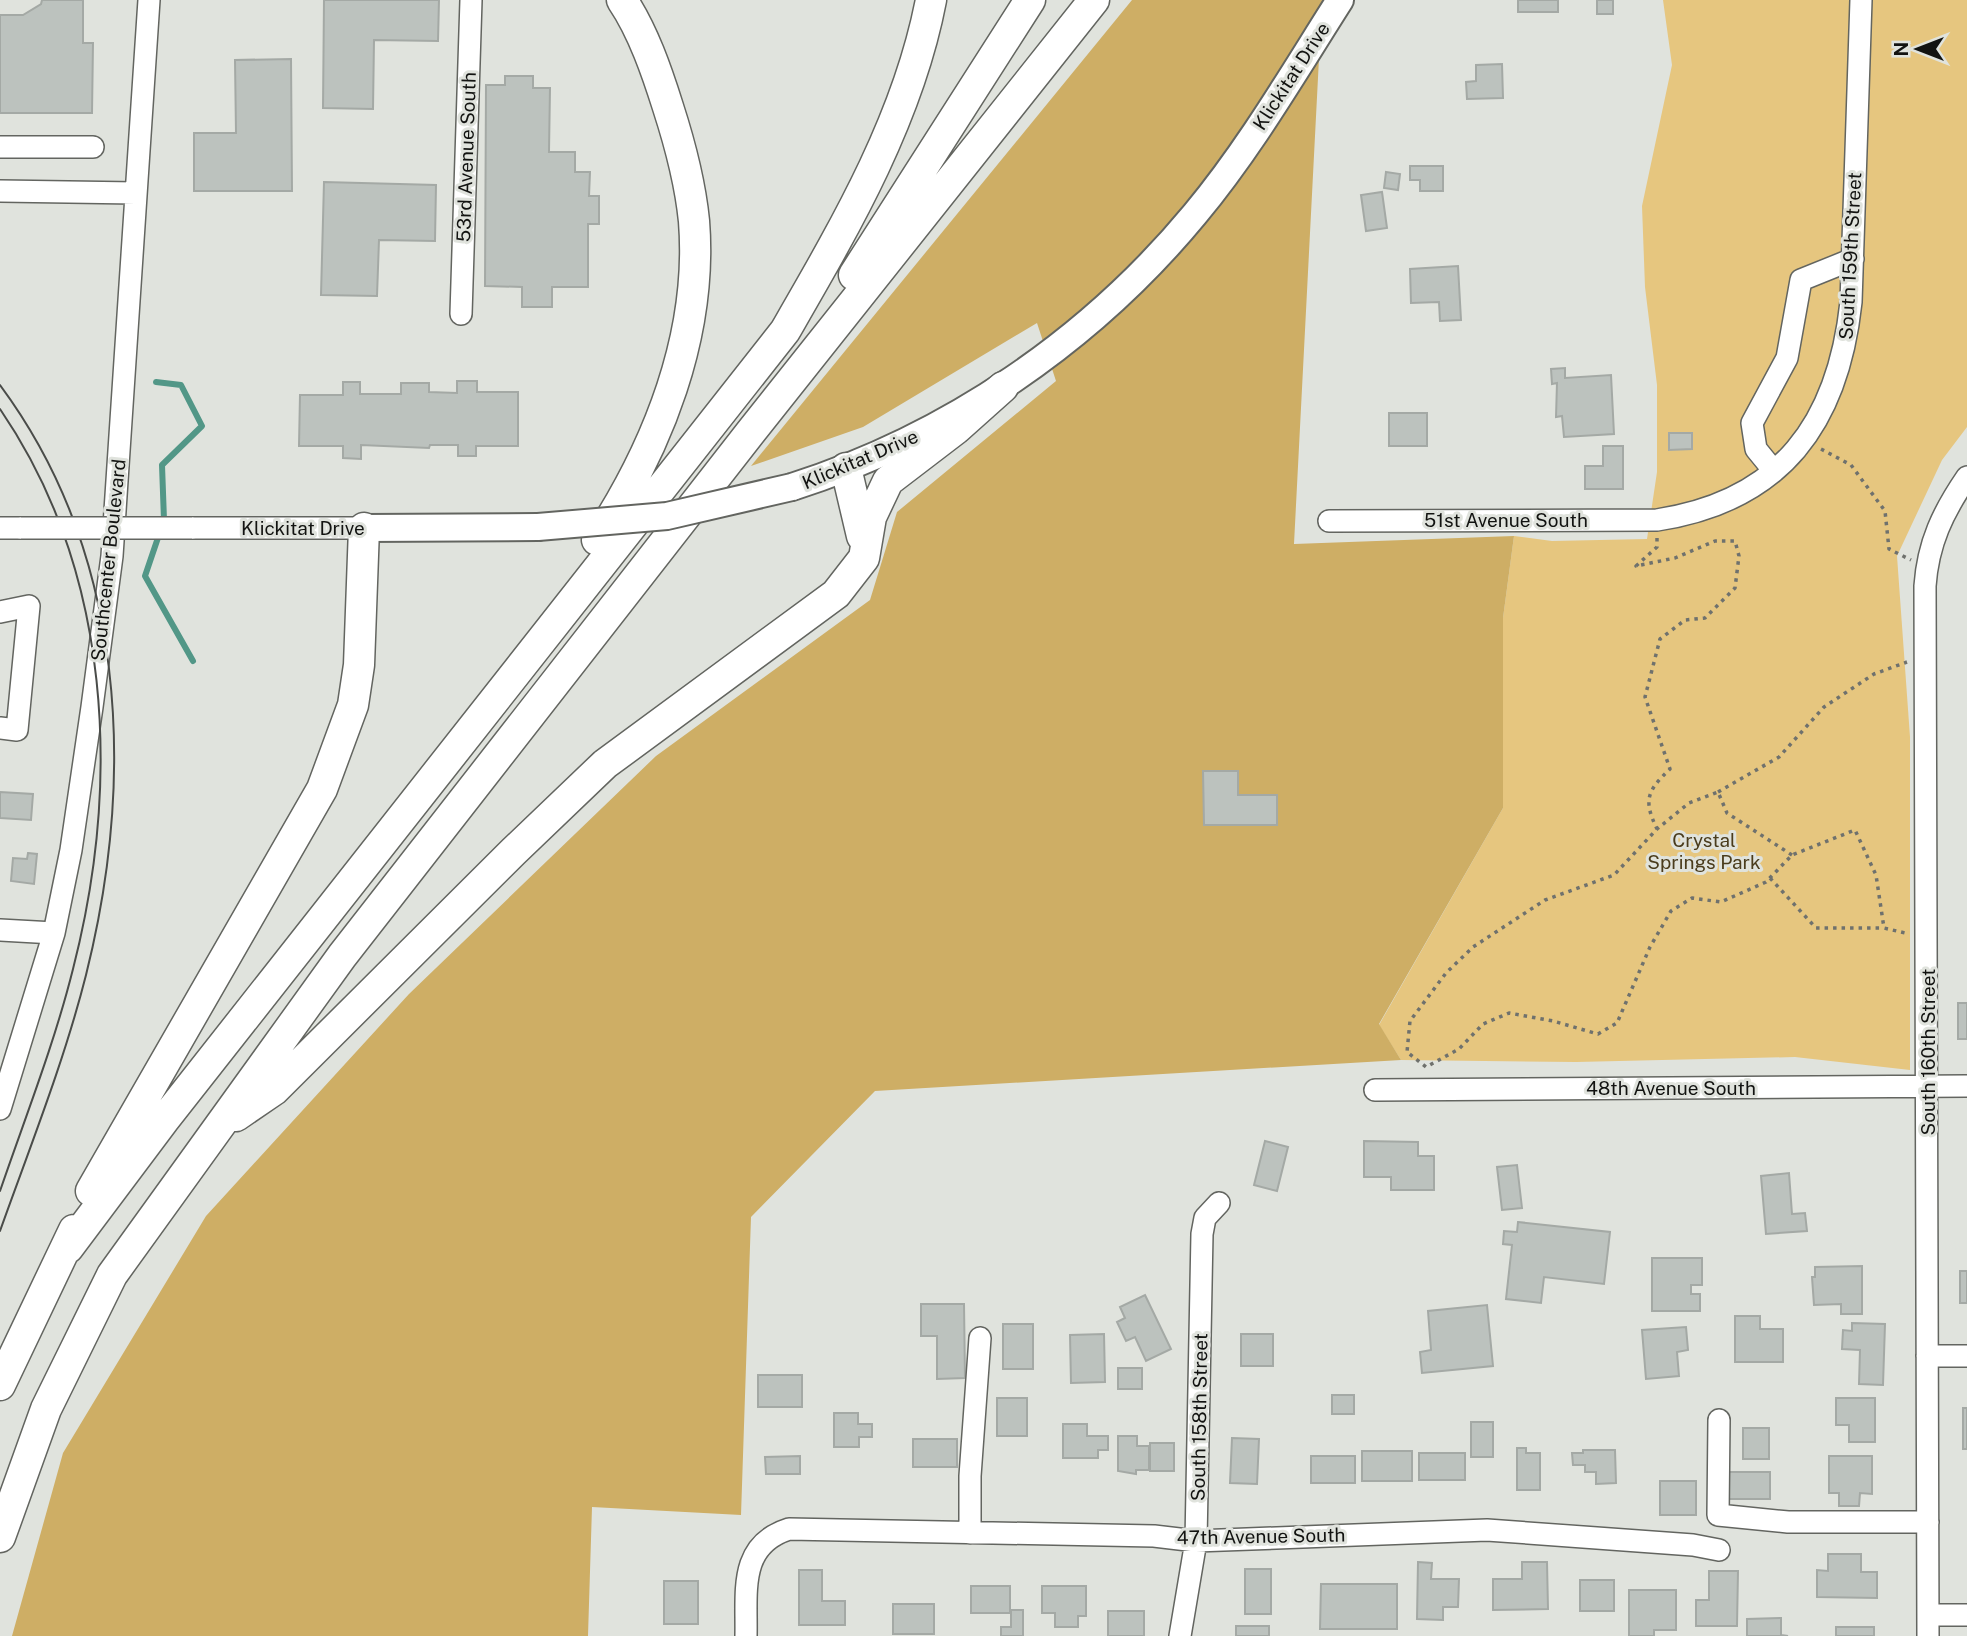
<svg xmlns="http://www.w3.org/2000/svg" width="1967" height="1636" font-family="'Public Sans',sans-serif">
<rect width="100%" height="100%" fill="#e0e3dd"/>
<path fill="#e6c67f" d="M1663,0H1967V427L1942,460L1897,556L1910,737V1070L1795,1057L1576,1062L1401,1060L1379,1025L1503,808V618L1514,536L1552,541L1647,539L1657,472V385L1645,287L1642,206L1672,65Z"/>
<path fill="#ceae65" d="M1132,0H1322L1294,544L1514,536L1503,618V808L1379,1024L1401,1060L875,1091L751,1217L741,1515L592,1507L588,1636H12L63,1453L206,1216L409,994L656,756L870,600L897,512L1056,381L1037,323L863,427L751,466Z"/>
<g fill="none" stroke-linecap="round" stroke-linejoin="round">
<path stroke="#529787" stroke-width="6" d="M156,382L181,385L202,426L162,465L164,520L145,576L193,661"/>
</g>
<path fill="#bcc2be" stroke="#a4a9a5" stroke-width="2" d="M42,0H83V43H93L92,113H0V15H23L41,4Z
M324,0H439L438,41L374,40L373,109L323,108Z
M1518,0H1558V12H1518Z
M1597,0H1613V14H1597Z
M291,59L292,191H194V133H236L235,60Z
M1502,64L1503,98L1467,99L1466,82L1476,81V65Z
M505,76H533V88H550L549,152H575V172H590L589,196H599V224H588V287H552V307H522V287L485,286L486,85H505Z
M1410,166H1443V191H1420V180H1410Z
M1386,172L1400,174L1398,190L1384,188Z
M324,182L436,185L435,241L379,240L377,296L321,295Z
M1382,192L1387,228L1366,231L1361,195Z
M1458,266L1461,320L1440,321L1439,302L1411,303L1410,269Z
M1565,368V378L1611,375L1614,434L1564,437L1562,416L1556,417L1557,383L1552,384L1551,369Z
M457,381H477V392H518V446H476V456H458V445H430L429,448L361,445V459L343,458V446H299L300,395H343V382H360V394H401V383H429V392L457,393Z
M1389,413H1427V446H1389Z
M1669,433H1692V449L1669,450Z
M1603,446H1623V489H1585V466H1603Z
M1203,771H1238V795H1277V825H1204Z
M0,792L33,794L31,820L0,818Z
M28,853L37,854L34,884L11,881L13,858L27,859Z
M1958,1003H1967V1039H1958Z
M1265,1141L1288,1147L1277,1191L1254,1185Z
M1364,1141L1418,1142V1156H1434V1190H1391V1177H1364Z
M1517,1165L1522,1208L1502,1210L1497,1167Z
M1789,1173L1792,1214L1805,1213L1807,1231L1766,1234L1761,1176Z
M1518,1222L1610,1232L1604,1284L1544,1277L1541,1303L1506,1299L1512,1245L1503,1244L1504,1231L1517,1232Z
M1652,1258H1702V1285H1691V1294H1700V1311H1652Z
M1862,1266V1314H1841V1304L1814,1305L1812,1277H1815V1267Z
M1960,1271H1967V1303H1960Z
M1145,1295L1171,1349L1146,1361L1135,1337L1126,1341L1117,1322L1125,1318L1120,1307Z
M921,1304H964L965,1378L937,1379V1336H921Z
M1487,1305L1493,1366L1422,1373L1420,1352L1431,1350L1428,1311Z
M1735,1316H1760V1329H1783V1362H1735Z
M1852,1323L1885,1324L1883,1385L1859,1384L1860,1350L1842,1349L1843,1330L1852,1331Z
M1003,1324H1033V1369H1003Z
M1686,1327L1688,1350L1677,1352L1679,1376L1646,1379L1642,1330Z
M1104,1334L1105,1382L1071,1383L1070,1335Z
M1241,1334H1273V1366H1241Z
M1118,1368H1142V1389H1118Z
M758,1375H802V1407H758Z
M1332,1395H1354V1414H1332Z
M997,1398H1027V1436H997Z
M1836,1398H1875V1442H1849V1425H1836Z
M1963,1408H1967V1449H1963Z
M834,1413H858V1424H872V1437H859V1447H834Z
M1471,1422H1493V1457H1471Z
M1063,1424H1087V1436H1108V1450H1098V1458H1063Z
M1743,1428H1769V1459H1743Z
M1118,1436H1137V1446H1149V1470H1136V1474L1118,1471Z
M1232,1438L1259,1439L1257,1484L1230,1483Z
M913,1439H957V1467H913Z
M1150,1443H1174V1471H1150Z
M1517,1448H1526V1453H1540V1490H1517Z
M1583,1450H1615L1616,1483L1596,1484V1472H1585V1465H1573L1572,1453H1583Z
M1362,1451H1412V1481H1362Z
M1419,1453H1465V1480H1419Z
M800,1456V1474H766L765,1457Z
M1311,1456H1355V1483H1311Z
M1829,1456H1872V1494L1860,1493L1859,1506H1839V1493H1829Z
M1722,1472H1770V1499H1722Z
M1660,1481H1696V1515H1660Z
M1828,1554H1861V1572H1877V1598L1817,1597V1570L1828,1571Z
M1418,1562L1432,1563L1431,1579H1459L1458,1607H1443V1620L1417,1619Z
M1522,1562H1547L1548,1609L1493,1610V1579H1522Z
M1245,1569H1271V1614H1245Z
M799,1570H822V1601H845V1625H799Z
M1709,1571H1738L1737,1626H1696V1600H1709Z
M1580,1580H1614V1611H1580Z
M664,1581H698V1624H664Z
M1321,1584H1397V1629H1320Z
M971,1586H1010V1613H971Z
M1042,1586H1086V1616H1078V1627H1055V1613H1042Z
M1629,1590H1676V1630H1654V1636H1629Z
M893,1604H934V1634H893Z
M1011,1610H1023V1636H1001V1627H1011Z
M1108,1611H1144V1636H1108Z
M1781,1618V1635L1788,1636H1747V1619Z
M1236,1626H1269V1636H1236Z
M1836,1627H1874V1636H1836Z"/>
<g fill="none" stroke-linecap="round" stroke-linejoin="round">
<g stroke="#636560" stroke-width="24">
<path id="minor" d="M0,147H93
M0,191L136,193
M461,314L471,0
M1774,471L1756,449L1752,423L1787,358L1801,280L1853,259
M1329,521L1657,520C1782,501 1838,423 1851,302L1861,0
M0,528H21
M192,528H364
M0,612L29,606L17,730L0,728
M0,930L54,933
M1375,1090L1967,1086
M0,1109L54,933L71,850L92,707L112,556L149,0
M1927,1356H1967
M1719,1420L1718,1515L1788,1522H1928
M970,1533V1476L980,1338
M1929,1615H1967
M746,1636C747,1592 738,1545 789,1529L1154,1536L1196,1541L1487,1530L1693,1545L1719,1550
M1180,1636L1196,1541L1202,1234L1205,1218L1219,1203
M1928,1636L1925,586C1928,543 1943,512 1967,477"/>
</g>
<g stroke="#636560" stroke-width="30">
<path id="major" d="M792,487C949,437 1090,341 1195,214C1250,148 1294,72 1340,0
M364,528L538,527"/>
</g>
<g stroke="#636560" stroke-width="33">
<path id="highway" d="M854,275L1030,0
M846,468L862,536
M597,540C658,447 703,335 694,221C690,181 680,144 668,107C657,72 643,31 622,0
M236,1116L274,1090L513,852L605,764L836,594L864,558L871,517L888,481L956,429L1003,387
M91,1191L322,789L353,705L359,665L364,528
M68,1248L164,1120L785,331C845,227 908,120 931,0
M0,1385L74,1230
M0,1537L46,1409L112,1275L342,956L750,433L1094,0"/>
</g>
<path stroke="#6f716d" stroke-width="3.5" stroke-dasharray="3.5 5" stroke-linecap="butt" d="M1821,449L1851,465L1885,511L1889,549L1911,560
M1657,538V547L1636,566L1675,558L1715,541H1735L1739,556L1735,588L1705,618L1685,620L1660,639L1645,697L1670,769C1647,791 1643,800 1657,829
M1718,792L1779,757L1824,707L1874,674L1907,662
M1792,855L1727,813L1718,792L1689,803L1657,829L1614,875L1545,900L1473,947L1446,973L1410,1021L1407,1052L1426,1067L1459,1049L1483,1024L1509,1013L1553,1021L1598,1034L1617,1023L1650,947L1671,911L1692,898L1721,902L1766,882L1792,855L1855,830L1876,875L1884,928L1905,933
M1770,878L1816,928H1884"/>
<use href="#minor" stroke="#fff" stroke-width="21"/>
<use href="#major" stroke="#fff" stroke-width="26"/>
<use href="#highway" stroke="#fff" stroke-width="30"/>
<path stroke="#4a4c49" stroke-width="2" d="M0,385C126,555 136,775 86,975C64,1062 30,1147 0,1231
M0,409C112,573 121,782 73,969C54,1045 25,1118 0,1191"/>
<g stroke="#636560" stroke-width="24" stroke-linecap="butt">
<path id="minor-bridge" d="M21,528H192"/>
</g>
<g stroke="#636560" stroke-width="30" stroke-linecap="butt">
<path id="major-bridge" d="M538,527L667,516L792,487"/>
</g>
<use href="#minor-bridge" stroke="#fff" stroke-width="21"/>
<use href="#major-bridge" stroke="#fff" stroke-width="26"/>
</g>
<g text-anchor="middle" stroke-width="6" stroke-linejoin="round" paint-order="stroke">
<g font-size="19" fill="#121311" stroke="#e0e3dd">
<text transform="translate(1291 76) rotate(-57)" y="7">Klickitat Drive</text>
<text transform="translate(466 157) rotate(-88)" y="7">53rd Avenue South</text>
<text transform="translate(1850 256) rotate(-87)" y="7">South 159th Street</text>
<text transform="translate(860 459) rotate(-23)" y="7">Klickitat Drive</text>
<text x="1506" y="527">51st Avenue South</text>
<text x="303" y="535">Klickitat Drive</text>
<text transform="translate(108 560) rotate(-84)" y="7">Southcenter Boulevard</text>
<text transform="translate(1928 1052) rotate(-90)" y="7">South 160th Street</text>
<text x="1671" y="1095">48th Avenue South</text>
<text transform="translate(1199 1417) rotate(-89)" y="7">South 158th Street</text>
<text transform="translate(1261 1536) rotate(-1)" y="7">47th Avenue South</text>
</g>
<g font-size="19" fill="#4a3c1c" stroke="#e0e3dd">
<text x="1704" y="847">Crystal<tspan x="1704" dy="22">Springs Park</tspan></text>
</g>
</g>
<g transform="translate(1918 49) rotate(270)" stroke="#e0e3dd" stroke-width="5" paint-order="stroke">
<path d="M0-5L12 26L0 18L-12 26Z" fill="#121311"/>
<text y="-10" font-size="19" font-weight="bold" text-anchor="middle" fill="#121311">N</text>
</g>
</svg>
